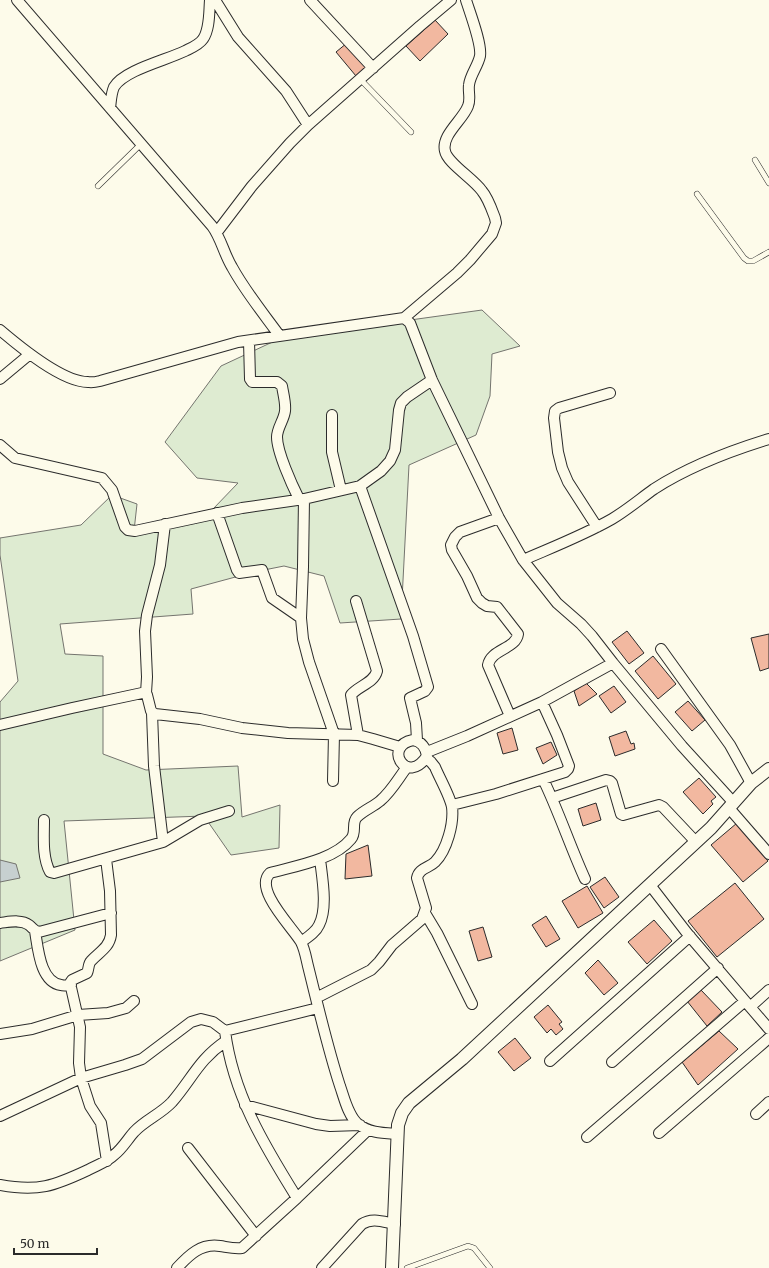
<svg xmlns="http://www.w3.org/2000/svg" width="769" height="1268" font-family="Merriweather,serif">
<rect width="100%" height="100%" fill="#fdfbea"/>
<path fill="#deebd1" stroke="#74746e" d="M482,310L520,346L492,354L490,396L476,435L409,465L401,619L340,623L324,576L284,566L254,572L191,589L193,614L60,624L65,654L103,656V754L146,770L238,766L242,817L280,805L279,848L231,855L204,816L64,821L75,930L0,961V702L18,681L0,555V538L81,525L112,495L137,504L134,531L182,524L213,509L238,483L197,478L165,442L221,366L281,338Z"/>
<path fill="#c7d0d0" stroke="#74746e" d="M0,860L16,864L20,878L0,882Z"/>
<path fill="#f2b8a0" stroke="#2b2b2b" d="M435,20L448,34L420,61L406,46Z
M347,43L367,66L356,76L336,52Z
M627,631L644,653L629,664L612,642Z
M769,634V668L760,671L751,638Z
M653,656L676,684L658,699L635,671Z
M586,683L597,694L579,706L574,691Z
M614,686L626,702L611,713L599,696Z
M688,701L705,720L692,731L675,712Z
M512,728L518,750L503,754L497,733Z
M626,731L631,744L634,743L635,749L615,756L609,737Z
M551,742L557,755L543,764L536,748Z
M699,778L716,797L711,801L713,804L703,814L683,792Z
M596,803L601,820L583,826L578,809Z
M737,823L768,861L743,882L711,845Z
M368,845L372,876L345,879L346,854Z
M605,877L619,897L604,908L590,887Z
M735,883L764,919L717,957L688,921Z
M587,886L603,913L578,928L562,901Z
M546,916L560,939L546,947L532,925Z
M654,920L672,941L647,964L628,942Z
M483,927L492,957L478,961L469,931Z
M598,960L618,983L604,995L585,973Z
M701,990L722,1012L707,1026L687,1001Z
M548,1005L562,1022L559,1024L563,1029L556,1035L551,1029L547,1033L534,1017Z
M719,1031L738,1049L698,1085L682,1062Z
M515,1038L531,1058L514,1071L498,1052Z"/>
<g fill="none" stroke-linecap="round" stroke-linejoin="round">
<g stroke="#2b2b2b" stroke-width="6">
<path id="service" d="M360,79L411,132
M755,160L769,183
M98,186L141,144
M697,194L744,258L748,261H753L769,252
M407,1268L468,1246L474,1248L490,1268"/>
</g>
<g stroke="#2b2b2b" stroke-width="12">
<path id="minor" d="M17,0L212,226C221,238 224,254 232,267C245,291 263,313 279,335
M215,0L238,37L286,91L308,125
M310,0L373,68
M110,108C111,101 111,94 114,87C124,70 167,60 185,51C191,48 199,45 203,39C210,29 209,12 210,0
M217,232L252,186L290,143L308,125L420,26L451,0
M404,318L410,323L432,380L499,518L523,560L557,603L581,624L592,636L613,663L682,746L733,802
M0,330C20,347 62,382 88,382C92,383 96,382 100,381L238,342L404,318L457,273L470,260L492,234L496,223L495,218C492,210 488,198 482,191C474,179 447,163 445,151C441,135 463,120 468,106C471,99 468,92 469,85C470,75 478,66 480,56C482,44 470,13 466,0
M249,341L250,379L252,382H277L282,386C283,393 286,403 285,411C284,420 277,428 277,437C277,452 292,485 299,499
M0,379L30,354
M332,415V452L341,490
M0,445L15,458L102,478L112,490L125,527L128,530L135,531L242,508L304,499L360,486L381,471L390,461L395,450L399,410L401,403L407,397L432,380
M360,486L413,636L428,687L425,691L410,698L416,723L417,740
M304,499L303,567L301,618L303,639L309,662L334,734L333,781
M217,513L237,570L239,573L262,570L272,598L301,618
M499,518L460,532L455,537L451,545L452,550L467,576L477,598L482,603L487,606L497,607L518,634C516,649 491,649 488,665L510,716
M597,527L568,482L562,468L558,452L554,418L555,411L559,408L610,393
M523,560C553,547 584,535 612,519C627,510 640,499 654,489C688,467 730,451 769,439
M356,601L377,671C374,683 358,686 351,695L358,735
M661,649L730,745L751,783
M146,693L147,677L145,631L147,615L160,565L165,524
M152,713L154,766L163,842
M0,725L72,708L142,693H146L147,695L151,711L155,714L200,719L242,728L288,733L358,735L373,739L400,747
M413,740C421,741 426,748 427,756C407,787 382,746 413,740Z
M427,752L467,736L542,702L613,663
M543,779C559,812 570,846 585,879
M552,798L606,780L610,781L612,783L621,814L623,815L659,805L663,807L696,842
M452,805L496,794L543,779L565,772L568,769L569,766L557,735L542,702
M729,808L769,854
M44,820C44,837 42,857 50,872L54,873L163,842L200,820L229,811
M106,859L110,891L111,935C109,948 99,952 91,961C88,964 89,969 87,973L72,980L70,983L80,1027L79,1063L81,1078L90,1106L101,1123L107,1161
M650,885L687,933L769,1029
M425,913L437,933L472,1004
M0,923C9,922 21,919 29,925C33,928 34,931 39,932L111,913
M35,931C38,948 40,982 61,985C64,986 68,985 71,985
M301,942C308,937 316,932 319,925C328,908 322,877 320,859
M316,998L371,970L379,962L392,945L422,919L426,908L417,878C419,868 429,868 435,862C447,850 454,823 452,807C450,796 439,777 435,767L431,762L426,758
M750,1007L769,990
M225,1031L318,1008
M0,1034L32,1029L78,1015L108,1013L126,1008L134,1001
M550,1061L690,936
M612,1062L718,968
M245,1105L316,1124L330,1126L360,1125
M756,1114L769,1102
M0,1116L81,1078L125,1065L142,1059L191,1022L201,1019L213,1022L225,1031C233,1094 264,1145 297,1198
M659,1133L769,1038
M398,1134C384,1133 369,1133 358,1124C348,1116 344,1097 340,1086C327,1046 318,1006 308,966C306,958 305,950 301,942C293,928 253,889 270,873C295,866 334,860 351,839C357,832 351,823 357,817C364,810 373,807 380,801C391,792 398,779 407,767
M587,1137L745,1001
M188,1148L256,1236
M0,1185C38,1192 54,1186 88,1170C97,1165 107,1162 114,1155C122,1149 127,1140 134,1132C145,1120 161,1114 172,1102C192,1079 199,1059 226,1041
M177,1268C189,1255 201,1243 220,1246C227,1247 234,1249 242,1248L297,1198L368,1130
M322,1268L362,1224C372,1217 384,1222 395,1224"/>
</g>
<g stroke="#2b2b2b" stroke-width="14">
<path id="tertiary" d="M392,1268L398,1125L402,1113L409,1103L462,1059L711,828L751,783L769,769"/>
</g>
<use href="#service" stroke="#fdfbea" stroke-width="5"/>
<use href="#minor" stroke="#fdfbea" stroke-width="10"/>
<use href="#tertiary" stroke="#fdfbea" stroke-width="12"/>
</g>
<path d="M14 1248v6h83v-6" fill="none" stroke="#2b2b2b" stroke-width="2"/>
<text x="20" y="1248" font-size="12" fill="#2b2b2b" stroke="#fdfbea" stroke-width="3" paint-order="stroke">50 m</text>
</svg>
